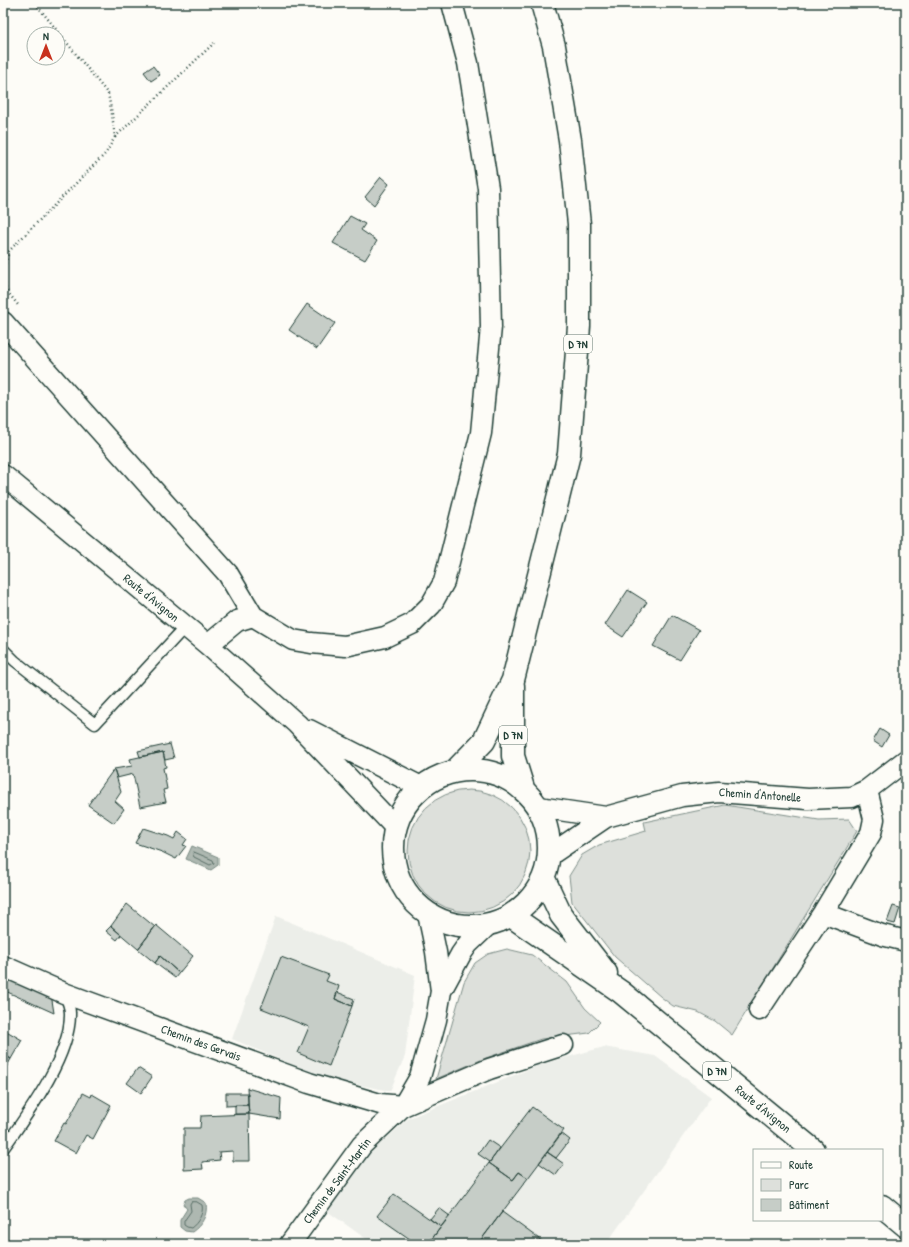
<svg xmlns="http://www.w3.org/2000/svg" width="909" height="1247" font-family="'Patrick Hand',sans-serif">
<rect width="100%" height="100%" fill="#fdfcf7"/>
<filter id="ink" filterUnits="userSpaceOnUse"><feTurbulence type="fractalNoise" baseFrequency=".025" numOctaves="2"/><feDisplacementMap in="SourceGraphic" scale="8" xChannelSelector="R" yChannelSelector="G"/><feConvolveMatrix kernelMatrix="1 2 1 2 8 2 1 2 1" color-interpolation-filters="sRGB"/></filter>
<g filter="url(#ink)">
<path fill="#eceee9" d="M276,916L415,975L405,1056L390,1091L324,1078L232,1039Z
M604,1047L655,1056L711,1097L606,1244H373L327,1211L367,1156L409,1118L542,1064Z"/>
<path fill="#dde0db" stroke="#7e8e88" d="M408 851a61 61 0 1 1 122 0a61 61 0 1 1-122 0Z
M725,805L819,820L849,819L857,831L732,1035L715,1021L698,1012L673,1006L661,997L615,957L572,902L569,876L582,855L599,845L646,831L644,822Z
M507,949L532,955L567,982L585,1008L600,1022L589,1033L541,1039L483,1059L436,1079L464,982L475,963L488,954Z"/>
<path fill="#aeb8b1" stroke="#75877f" d="M192,846L218,857V865L211,870L186,859Z
M189,1198H198L206,1203C208,1215 202,1225 192,1232L185,1231L180,1227V1220L187,1209L183,1204L185,1200Z"/>
<g fill="none" stroke-linecap="round" stroke-linejoin="round">
<path stroke="#586e66" stroke-width="1" d="M194,852L213,860L214,863L210,865L194,857L193,855Z
M197,1202L202,1205C204,1213 198,1223 191,1228L187,1227L184,1225V1221L191,1211L190,1204L191,1202Z"/>
</g>
<path fill="#c6cdc7" stroke="#1f3d34" d="M153,66L160,75L151,81L144,72Z
M381,177L389,184L374,205L365,197Z
M350,216L365,224L361,230L377,241L365,260L333,243Z
M307,304L335,323L317,349L289,330Z
M628,590L647,602L623,637L605,625Z
M672,615L699,630L680,660L653,646Z
M880,729L889,735L882,747L873,741Z
M170,744L174,758L165,760L163,752L140,757L138,751Z
M163,752L166,767L163,768L167,789L163,790L166,802L140,807L133,774L117,778L114,769L132,766L130,759Z
M114,769L121,792L115,801L124,809L114,823L88,805Z
M143,828L168,836L174,839L178,832L187,839L183,845L186,846L176,859L162,852L135,843Z
M127,904L155,927L138,949L111,926Z
M893,906L900,908L895,924L887,922Z
M156,925L193,956L179,973L160,956L155,963L138,949Z
M111,926L121,935L117,940L106,931Z
M160,956L179,973L175,978L155,963Z
M281,957L329,975L326,981L339,986L335,999L352,1006L329,1066L298,1053L309,1027L261,1008Z
M6,977L51,994L54,1013L3,990V983Z
M337,992L354,999L352,1006L335,999Z
M3,1029L22,1040L11,1059L3,1054Z
M3,1054L11,1059L7,1066L3,1064Z
M138,1068L152,1077L141,1093L127,1083Z
M247,1088L281,1098L280,1119L249,1114Z
M83,1093L91,1097L92,1094L111,1105L93,1139L86,1135L76,1153L54,1141L64,1123L66,1124Z
M226,1093H248V1105L226,1106Z
M235,1105H248L249,1114H235Z
M532,1107L564,1130L528,1178L519,1172L513,1180L489,1163Z
M249,1114L250,1161H233V1151L219,1152L220,1160L202,1162L203,1169L184,1170V1128H200L201,1116Z
M561,1133L570,1140L556,1158L547,1152Z
M488,1140L500,1148L490,1162L478,1154Z
M547,1152L564,1164L556,1175L539,1163Z
M489,1163L513,1180L519,1172L528,1178L478,1244H456L452,1241L449,1244H428Z
M394,1194L441,1227L428,1244H417L377,1216Z
M439,1208L450,1216L441,1227L430,1219Z
M502,1212L546,1244H478Z"/>
<g fill="none" stroke-linecap="round" stroke-linejoin="round">
<g stroke="#1f3d34" stroke-width="13">
<path id="lane" d="M3,649L15,661L95,724L186,626
M3,1149C27,1115 71,1056 70,1013C70,1006 67,1000 64,993"/>
</g>
<g stroke="#1f3d34" stroke-width="23">
<path id="street" d="M3,322L228,574L253,616
M3,475L208,645L297,724L395,827
M208,645L237,621L253,616L293,640L311,643L345,646L385,637L412,624L431,605L444,582L481,433L491,327L488,188L468,63L452,3
M309,730L421,787
M539,807L606,817
M550,855L606,817L682,796L719,792L808,799L852,797L867,790L906,760
M823,913L882,935L906,941
M3,966L64,993L309,1083L380,1104L403,1106L489,1069L563,1045
M441,991L461,954L468,944L488,925
M759,1010L823,913L871,833L874,819L867,790
M290,1244L362,1145L403,1106L420,1077L436,1020L441,991L436,952L428,914"/>
</g>
<g stroke="#1f3d34" stroke-width="25">
<path id="primary" d="M513,686V756L523,788
M393 848a78 78 0 1 1 156 0a78 78 0 1 1-156 0Z
M456,770L484,741L513,680L569,454L579,326V224L570,140L554,46L542,3
M544,879L561,915L606,973
M511,916L621,992L813,1150
M882,1206L906,1226"/>
</g>
<path stroke="#1f3d34" stroke-width="2.5" stroke-dasharray="1 3" stroke-linecap="butt" d="M115,137L214,43
M3,271L9,251L106,153L115,137L112,114L108,94L35,3
M3,272L6,290L18,305"/>
<use href="#lane" stroke="#fdfcf7" stroke-width="10"/>
<use href="#street" stroke="#fdfcf7" stroke-width="20"/>
<use href="#primary" stroke="#fdfcf7" stroke-width="22"/>
</g>
</g>
<g text-anchor="middle" stroke-width="3" stroke-linejoin="round" paint-order="stroke">
<g fill="#fdfcf7" stroke="#62766e" stroke-width="1">
<rect x="564" y="335" width="28" height="18" rx="3"/>
<rect x="499" y="726" width="28" height="18" rx="3"/>
<rect x="703" y="1062" width="28" height="18" rx="3"/>
</g>
<g font-size="11" font-weight="bold" fill="#1f3d34">
<text x="578" y="348">D 7N</text>
<text x="513" y="739">D 7N</text>
<text x="717" y="1075">D 7N</text>
</g>
<g font-size="12" fill="#1f3d34" stroke="#fdfcf7">
<text transform="translate(151 598) rotate(39)" y="4">Route d'Avignon</text>
<text transform="translate(760 795) rotate(4)" y="4">Chemin d'Antonelle</text>
<text transform="translate(201 1043) rotate(20)" y="4">Chemin des Gervais</text>
<text transform="translate(763 1109) rotate(39)" y="4">Route d'Avignon</text>
<text transform="translate(337 1181) rotate(-53)" y="4">Chemin de Saint-Martin</text>
</g>
</g>
<rect width="909" height="1247" fill="none" stroke="#fdfcf7" stroke-width="16"/>
<rect x="8" y="8" width="893" height="1231" fill="none" stroke="#1f3d34" stroke-width="1.5" filter="url(#ink)"/>
<rect x="753" y="1149" width="130" height="72" fill="#fdfcf7" stroke="#a4b0a9"/>
<rect x="761" y="1162" width="20" height="6" fill="#fdfcf7" stroke="#a4b0a9"/>
<text x="789" y="1169" font-size="12" fill="#1f3d34">Route</text>
<rect x="761" y="1179" width="20" height="12" fill="#dde0db" stroke="#a4b0a9"/>
<text x="789" y="1189" font-size="12" fill="#1f3d34">Parc</text>
<rect x="761" y="1199" width="20" height="12" fill="#c6cdc7" stroke="#a4b0a9"/>
<text x="789" y="1209" font-size="12" fill="#1f3d34">Bâtiment</text>
<g transform="translate(46 46)"><circle r="19" fill="#fdfcf7" stroke="#a4b0a9"/>
<path d="M0-3L7 15L0 10L-7 15Z" fill="#c8321e"/>
<text y="-6" font-size="11" font-weight="bold" text-anchor="middle" fill="#1f3d34">N</text>
</g>
</svg>
